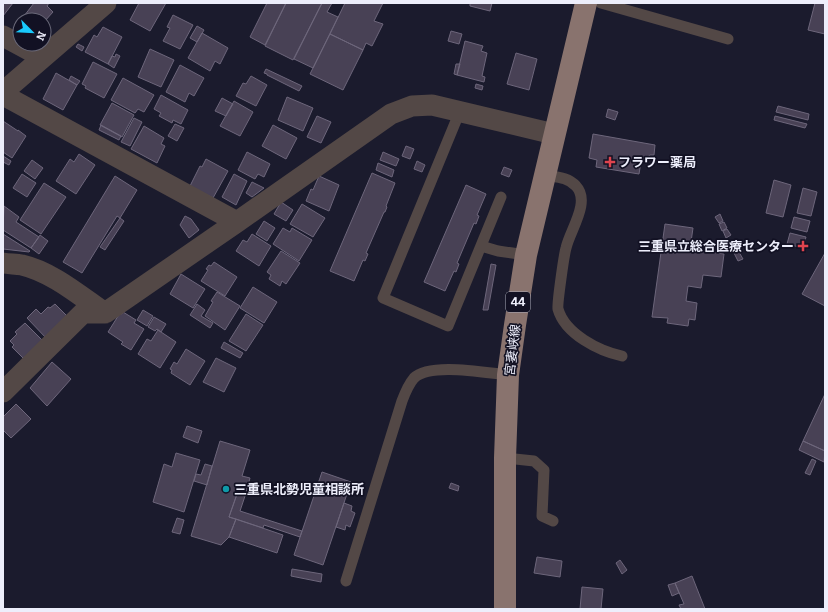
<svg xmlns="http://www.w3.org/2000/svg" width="828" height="612" font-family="Bitter,'Noto Sans JP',serif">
<rect width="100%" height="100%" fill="#1b1b2d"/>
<path fill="#484155" stroke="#6d667b" d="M3,3H13L3,16Z
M34,3H49L47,6L53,12L44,22V20H21Z
M139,3H166L150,31L130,20Z
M267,3H286L265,45L250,37Z
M286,3H322L293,60L265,46Z
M322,3H332L327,12L338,17L313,68L294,59Z
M345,3H383L374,21L383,24L372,46L366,43L363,50L330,34Z
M470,3H492L490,11L470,6Z
M815,3H825V34L808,30Z
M173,15L193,25L180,49L163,41L170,28L167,27Z
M197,26L204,30L197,42L190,38Z
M103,27L122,37L108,64L85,52L94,35L97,37Z
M451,31L462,34L459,44L448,41Z
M202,33L228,48L220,64L215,61L210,71L188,58Z
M330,34L363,50L343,90L310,74Z
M465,41L483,46L481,51L487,53L482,76L485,77L484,82L457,75Z
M78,44L84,47L82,51L76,47Z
M150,49L174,60L161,87L138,77Z
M516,53L537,59L529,90L507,84Z
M116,54L120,56L114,68L108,64L112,56L115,57Z
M93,62L117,74L104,98L85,88L86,86L82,84Z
M456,64H460L457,75L454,74Z
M180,65L204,78L194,96L189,93L185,102L166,92Z
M266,69L302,86L299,91L267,75V74L264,73Z
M56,73L77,85L63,110L43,99Z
M71,76L80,81L77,85L69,80Z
M251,76L267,85L256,106L236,96L243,83L246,84Z
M123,78L154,95L144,112L138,109L135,113L111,100Z
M476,84L483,86L482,90L475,88Z
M161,95L188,110L181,124L173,120L172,123L159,116L161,113L154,109Z
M287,97L313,108L303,131L278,120Z
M222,98L233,104L226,116L215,111Z
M234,101L253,112L240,136L220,126Z
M112,103L134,115L122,137L100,125Z
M778,106L809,114L808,120L776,112Z
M608,109L618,112L615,120L606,117Z
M317,116L331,122L321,143L307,137Z
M775,116L807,124L805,128L774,120Z
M134,118L142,122L130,146L121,142Z
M3,121L18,131V130L26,136L12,158L3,152Z
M175,124L184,128L177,141L168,136Z
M101,125L121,136L119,140L99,130Z
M273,125L297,138L286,159L262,146Z
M144,126L164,138L161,144L165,146L157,163L131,149Z
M593,134L655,145L654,155H650L641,162L639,174L596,167L597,160L589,158Z
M406,146L414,149L410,159L402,156Z
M247,152L270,164L264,177L258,174L255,179L238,170Z
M383,152L399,159L396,166L380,160Z
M79,154L95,165L76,194L56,181L70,159L74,162Z
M3,156L11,161L9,165L3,162Z
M206,159L228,171L213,198L190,186L200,166L202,167Z
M32,160L43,168L35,179L24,171Z
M417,161L425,165L422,172L414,169Z
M378,163L394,170L392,177L376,170Z
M504,167L512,170L509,177L501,174Z
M372,173L395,183L386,206L387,207L385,212H384L366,253L368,254L365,261L363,260L354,281L330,271Z
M22,174L36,183L27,197L13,188Z
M234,174L247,181L236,205L222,197Z
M115,176L137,190L120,218L117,216L82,273L63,262Z
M319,176L339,185L329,211L306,201L311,189L313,190Z
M774,180L791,185L783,217L766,213Z
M252,182L264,188L252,197L246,193Z
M44,183L66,197L41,234L20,220Z
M466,185L486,194L477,215L479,216L476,224L474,223L457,263L459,264L456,272L454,271L445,291L424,282Z
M803,188L817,192L811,216L797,213Z
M281,202L293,210L286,221L274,214Z
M302,204L325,218L313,237L290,224Z
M4,206L19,217L16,222L39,237L31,248L3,230Z
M720,214L723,221L719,223L715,217Z
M185,216L191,219L199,230L189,238L180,225Z
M794,217L810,221L807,232L791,228Z
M120,218L124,221L105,250L100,247Z
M264,221L275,228L267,241L256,234Z
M724,222L727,228L722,231L719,224Z
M665,224L693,228L690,249L724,254L721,277L703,275L701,288L688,286L686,301L697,303L695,320L689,319L688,326L667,323L668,318L652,317Z
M283,228L290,232L292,228L312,240L299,261L273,244Z
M727,229L731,235L726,238L723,231Z
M790,233L806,237L803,248L787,244Z
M3,234L30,251L29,252L3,249Z
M252,234L271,246L259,266L236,251L243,240L247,242Z
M40,235L48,241L39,254L31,248Z
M736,247L743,259L738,261L732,249Z
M281,251L300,263L286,284L282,281L280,286L269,279L271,275L267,272Z
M825,253V306L802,294Z
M214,262L237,277L225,296L201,281L208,270L206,269L209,265L211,266Z
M491,264L496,265L488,310H483Z
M181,274L205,289L193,308L170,294Z
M253,287L277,302L264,323L240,308Z
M217,292L240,306L225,330L205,316L213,302L211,301Z
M55,304L69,318L47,339L27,318L36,309L41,314L48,307L50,308Z
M197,304L205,310L201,316L213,323L210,328L190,315Z
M143,310L153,316L147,326L137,320Z
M123,312L136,320L134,323L144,329L131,350L121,344L123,342L108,332L120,313L122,314Z
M246,314L263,325L246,351L229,341Z
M154,317L166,324L161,332L157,329L155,331L148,327Z
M25,323L42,340L24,359L12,347L14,345L10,341L17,334L15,332Z
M158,330L176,342L160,368L138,354L147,339L151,341Z
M224,342L243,353L240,358L221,348Z
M186,349L205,361L190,385L171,373L172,370L170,369L174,362L177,364Z
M216,358L236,368L224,392L203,382Z
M52,362L71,379L47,406L30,388Z
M825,394V451L803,441Z
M16,404L31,419L11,438L3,430V417Z
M187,426L202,431L198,443L183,437Z
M220,441L250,450L242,476L250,478L245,496L237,494L229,517L236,519L229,537L221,545L191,536Z
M803,441L825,451L824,462L799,450Z
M176,453L200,460L184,512L153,502L164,464L172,467Z
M812,459L816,461L810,475L805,473Z
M205,464L212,466L207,485L194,481L196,474L201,475Z
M322,472L351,482L323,565L294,555Z
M451,483L459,486L458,491L449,488Z
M237,494L245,496L240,511L302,531L300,537L264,525L263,528L229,517Z
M344,503L352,506L351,511L355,513L350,527L346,525L345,530L336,527Z
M177,518L184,520L180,534L172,532Z
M236,519L283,535L277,553L229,537Z
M537,557L562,561L560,577L534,573Z
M620,560L627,570L622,574L616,563Z
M292,569L322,574L321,582L291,576Z
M692,576L705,609H681L679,605L684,604L675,583Z
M675,583L679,593L672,596L668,585Z
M582,587L603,589L601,609H580Z"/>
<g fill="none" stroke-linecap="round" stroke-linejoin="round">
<path stroke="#534846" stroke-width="11" d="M601,3L728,39
M460,111L383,298L448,326L501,197
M545,175C556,177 568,177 576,186C591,202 570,230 566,248C564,255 557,304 558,309C565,334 599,351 622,356
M481,246L498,251L526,255
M505,458L534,461L544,470L542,516L553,521
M346,581L402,401C405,393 408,385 414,378C430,362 486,373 508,375"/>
<path stroke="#534846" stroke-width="21" d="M3,36L42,57
M3,92L106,3
M3,95L237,222
M3,263C9,264 16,264 22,265C52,272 79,295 105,313
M3,392L83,313H105L237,222L391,114L412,106L432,105L554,134"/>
<path stroke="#89736e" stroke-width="22" d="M505,609V458L508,375L515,325L526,255L586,3"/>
</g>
<g fill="#e0444e" stroke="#121123" stroke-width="1.5">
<path d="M608 156h4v4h4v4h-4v4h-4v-4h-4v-4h4z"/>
<path d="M801 240h4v4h4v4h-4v4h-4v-4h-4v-4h4z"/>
</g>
<circle fill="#0f9aa8" stroke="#121123" stroke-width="1.5" cx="226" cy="489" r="4"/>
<g text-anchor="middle" stroke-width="3.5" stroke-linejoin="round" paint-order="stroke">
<rect fill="#121123" stroke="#abacba" stroke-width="1" x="506" y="292" width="24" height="20" rx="3"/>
<g font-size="12" font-weight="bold" fill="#edeefb">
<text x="518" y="306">44</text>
</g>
<g font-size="13" font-weight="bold" fill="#edeefb" stroke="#121123" text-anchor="start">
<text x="618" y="167">フラワー薬局</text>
<text x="794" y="251" text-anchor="end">三重県立総合医療センター</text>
<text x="234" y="494">三重県北勢児童相談所</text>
</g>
<g font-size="13" fill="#edeefb" stroke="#121123">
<text transform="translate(512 350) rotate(-83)" y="5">宮妻峡線</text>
</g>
</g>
<rect width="828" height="612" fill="none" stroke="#edeefb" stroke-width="8"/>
<g transform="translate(32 32) rotate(114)"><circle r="19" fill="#121123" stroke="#6a6979"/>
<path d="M0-3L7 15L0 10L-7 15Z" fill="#19cafc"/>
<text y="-6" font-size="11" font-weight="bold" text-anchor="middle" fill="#edeefb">N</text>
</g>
</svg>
